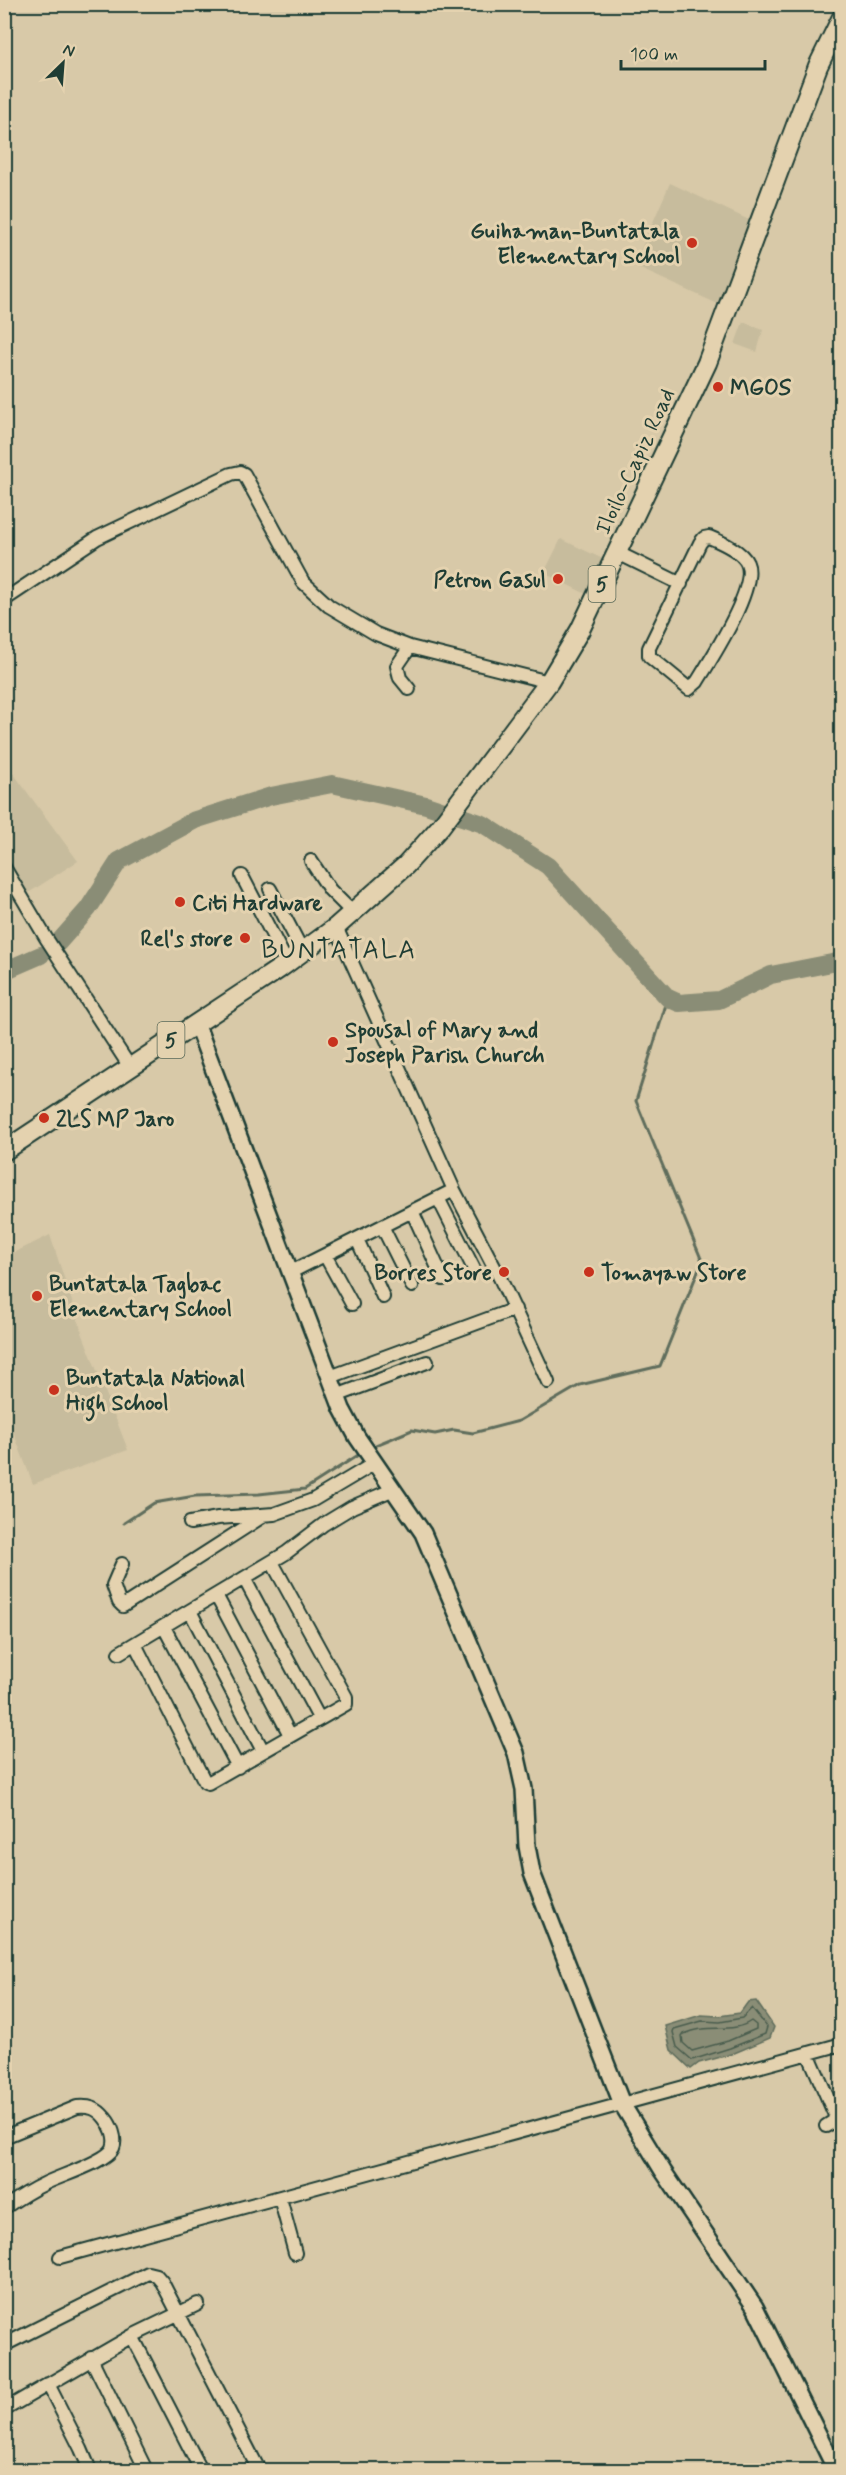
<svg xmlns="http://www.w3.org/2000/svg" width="846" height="2475" font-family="Mynerve,sans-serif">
<rect width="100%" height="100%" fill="#d8c9a8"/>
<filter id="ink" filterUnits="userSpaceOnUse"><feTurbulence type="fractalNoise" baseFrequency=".0167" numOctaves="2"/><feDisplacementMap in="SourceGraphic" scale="12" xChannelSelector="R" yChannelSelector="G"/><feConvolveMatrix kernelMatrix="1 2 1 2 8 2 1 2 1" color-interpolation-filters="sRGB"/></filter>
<g filter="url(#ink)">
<path fill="#c7bc9d" d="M670,183L749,220L718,304L634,266Z
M743,322L763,330L757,352L735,344Z
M561,539L603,559L586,594L544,573Z
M5,762L78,861L5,908Z
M50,1235L83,1335L128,1450L33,1484L5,1410V1257Z"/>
<path fill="#8a8d76" stroke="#5f6d5c" stroke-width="1.5" d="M756,2001L774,2027L770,2038L732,2054L699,2063L691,2069L671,2050L665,2026L701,2015L719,2016L740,2013L748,2002Z"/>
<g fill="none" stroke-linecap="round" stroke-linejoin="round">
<path stroke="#4a5d4e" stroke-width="1.5" d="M752,2008L767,2027L765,2034L730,2048L692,2060L677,2047L673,2032L674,2029L702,2021L720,2022L742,2018Z
M751,2021L756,2025V2029L728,2041L692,2051L683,2043L682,2037L684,2034C690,2032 697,2029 703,2029C719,2027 737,2031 751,2021Z"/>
<path stroke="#5f6d5c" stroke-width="3" d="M371,1447L412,1430L435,1434L454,1430L473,1433L519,1421L580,1385L660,1366L702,1261L636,1101L668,998
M124,1523L154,1503L195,1496L259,1494L305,1489L363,1452"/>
<path stroke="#8a8d76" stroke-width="18" d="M58,943L88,909L119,861L195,820L271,796L332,784L426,805L483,824L548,866L668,998L679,1003L719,1000L771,975L842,961
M4,971L41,955"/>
<g stroke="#1f3d34" stroke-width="16">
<path id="minor" d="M709,537C721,542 742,551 747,563C758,587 710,661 697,682L689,689L649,656V648L700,543L704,538Z
M618,553L681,584
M4,600L97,538L231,474L240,472L244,474L303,582L329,606L376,634L410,647L549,682
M409,689L400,678L397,666L410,647
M311,861L330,890L352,912
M4,867L46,938L130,1067
M242,876L287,963
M270,889L303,952
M336,927L454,1190L500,1278L548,1382
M438,1198L474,1269
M412,1211L443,1279
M382,1226L412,1286
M357,1239L383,1297
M325,1255L352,1304
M289,1273L454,1190
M330,1377L515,1309
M336,1396L427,1362
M190,1523L218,1518L274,1514L313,1500L375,1463
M122,1564L113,1585L119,1602L123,1606L263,1516
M244,1578L319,1718
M216,1595L290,1735
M190,1611L263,1751
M164,1627L238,1767
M135,1644L205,1782L208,1783L346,1704V1697L272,1562
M119,1653L286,1553L324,1524L352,1507L394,1489
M808,2053L835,2115L834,2121L826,2126
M4,2137L77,2107C90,2106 97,2108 105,2118C111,2125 117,2138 113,2148C107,2162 59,2176 44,2184C31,2190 17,2199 4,2208
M280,2198L295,2253
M60,2257L842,2044
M132,2336L201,2470
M4,2345L148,2273L156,2275L162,2282L259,2470
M91,2358L146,2470
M48,2384L81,2449L90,2470
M4,2410L132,2336L198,2304"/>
</g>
<g stroke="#1f3d34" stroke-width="20">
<path id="tertiary" d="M196,1023L342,1409L357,1437L423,1533L516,1753L524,1789L527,1846L532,1873L622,2104L663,2171L755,2307L836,2470"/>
</g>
<g stroke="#1f3d34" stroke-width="22">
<path id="primary" d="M4,1151L279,969L336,927L406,865L440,827L510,734L549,682L580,630L707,363L818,66L842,17"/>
</g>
<use href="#minor" stroke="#e4d2af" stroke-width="12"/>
<use href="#tertiary" stroke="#e4d2af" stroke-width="15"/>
<use href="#primary" stroke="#e4d2af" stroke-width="18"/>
</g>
</g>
<g fill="#c8321e" stroke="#e4d2af" stroke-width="2">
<circle cx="692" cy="243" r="6"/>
<circle cx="718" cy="387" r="6"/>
<circle cx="558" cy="579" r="6"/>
<circle cx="180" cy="902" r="6"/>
<circle cx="245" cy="938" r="6"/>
<circle cx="333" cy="1042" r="6"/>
<circle cx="44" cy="1118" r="6"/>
<circle cx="504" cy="1272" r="6"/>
<circle cx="589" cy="1272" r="6"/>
<circle cx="37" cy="1296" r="6"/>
<circle cx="54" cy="1390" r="6"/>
</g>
<g text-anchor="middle" stroke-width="6" stroke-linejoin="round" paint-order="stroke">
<g fill="#e4d2af" stroke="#5a6a59" stroke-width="1.5">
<rect x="588.5" y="566" width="27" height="36" rx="4.5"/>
<rect x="157.5" y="1022" width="27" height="36" rx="4.5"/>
</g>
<g font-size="21" font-weight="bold" fill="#1f3d34">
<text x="602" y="591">5</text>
<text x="171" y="1047">5</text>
</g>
<g font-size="22" font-weight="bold" fill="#1f3d34" stroke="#e4d2af" text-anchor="start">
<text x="680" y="238" text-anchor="end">Guihaman-Buntatala<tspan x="680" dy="25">Elementary School</tspan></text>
<text x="730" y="395">MGOS</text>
<text x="546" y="587" text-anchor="end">Petron Gasul</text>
<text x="192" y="910">Citi Hardware</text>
<text x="233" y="946" text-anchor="end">Rel's store</text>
<text x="345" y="1037">Spousal of Mary and<tspan x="345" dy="25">Joseph Parish Church</tspan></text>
<text x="56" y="1126">2LS MP Jaro</text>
<text x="492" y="1280" text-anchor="end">Borres Store</text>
<text x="601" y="1280">Tomayaw Store</text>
<text x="49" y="1291">Buntatala Tagbac<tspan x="49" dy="25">Elementary School</tspan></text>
<text x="66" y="1385">Buntatala National<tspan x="66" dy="25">High School</tspan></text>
</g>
<g font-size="22" fill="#1f3d34" stroke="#e4d2af">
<text transform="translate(634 461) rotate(-65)" y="8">Iloilo-Capiz Road</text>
</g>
<g font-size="26" letter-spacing="1.5" fill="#1f3d34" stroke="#e4d2af">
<text x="339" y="958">BUNTATALA</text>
</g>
</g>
<rect width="846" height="2475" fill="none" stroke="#e4d2af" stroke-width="24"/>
<rect x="12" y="12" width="822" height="2451" fill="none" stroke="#1f3d34" stroke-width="2" filter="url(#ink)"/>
<g transform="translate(63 63) rotate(25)" stroke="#e4d2af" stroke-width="4.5" paint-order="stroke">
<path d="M0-4.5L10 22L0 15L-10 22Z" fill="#1f3d34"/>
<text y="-9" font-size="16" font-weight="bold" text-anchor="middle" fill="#1f3d34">N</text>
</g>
<path d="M621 60v9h144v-9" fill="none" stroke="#1f3d34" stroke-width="3"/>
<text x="630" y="60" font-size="18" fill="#1f3d34" stroke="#e4d2af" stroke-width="4.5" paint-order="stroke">100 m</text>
</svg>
